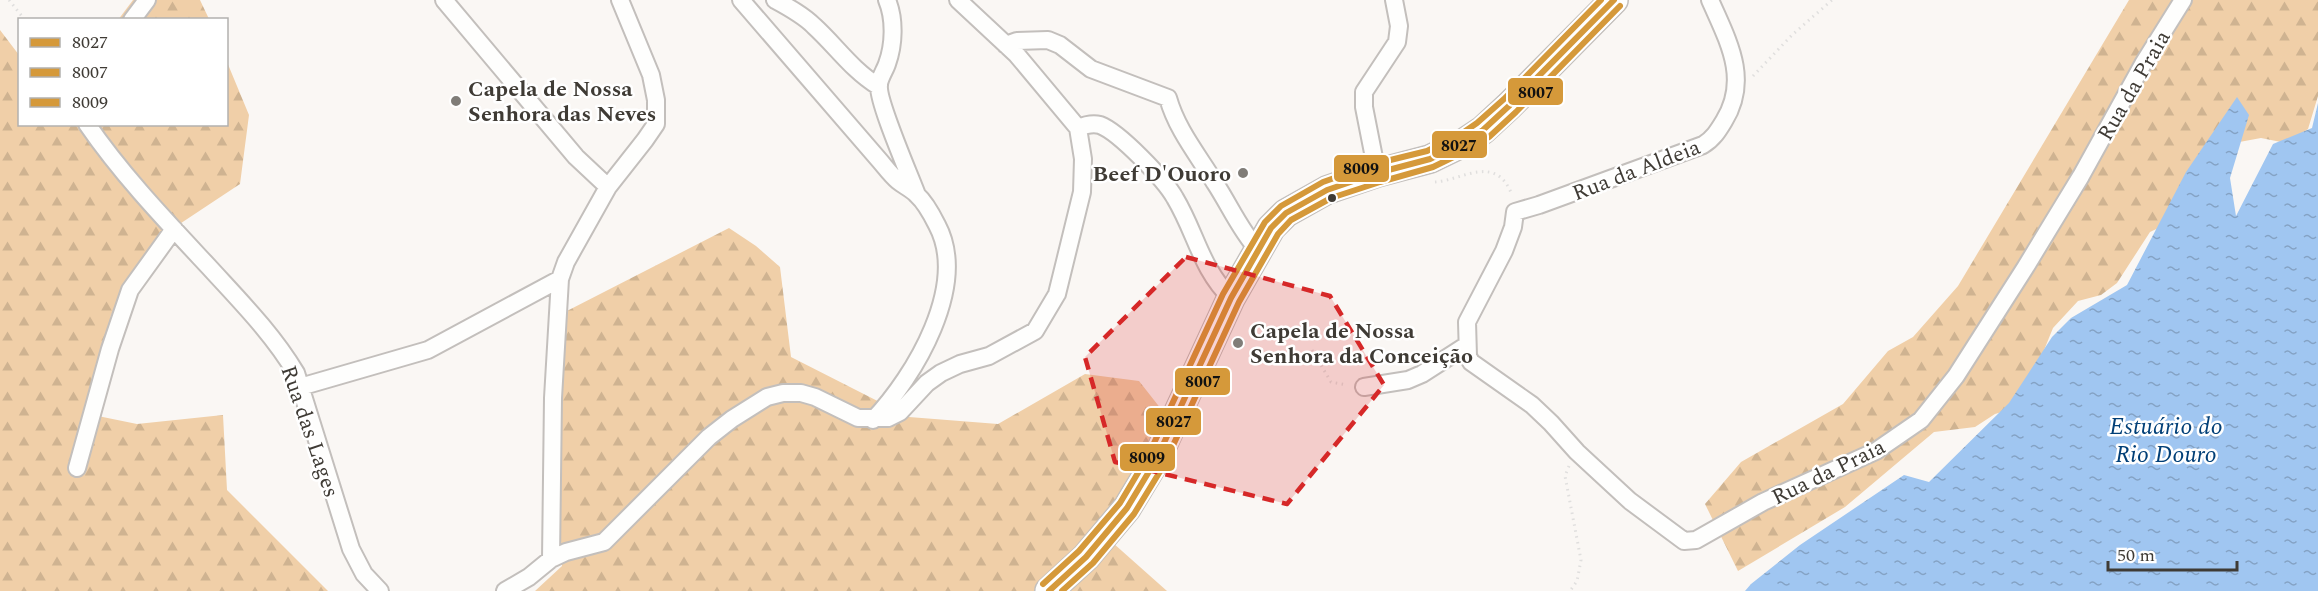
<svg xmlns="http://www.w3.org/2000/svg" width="2318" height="591" font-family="Spectral,serif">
<defs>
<pattern id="forest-firs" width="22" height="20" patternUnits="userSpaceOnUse" patternTransform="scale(1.5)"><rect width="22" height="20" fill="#f0cfa8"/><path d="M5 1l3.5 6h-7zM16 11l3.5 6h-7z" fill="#cfb391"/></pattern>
<pattern id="water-ripples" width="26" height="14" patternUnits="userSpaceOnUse" patternTransform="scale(1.5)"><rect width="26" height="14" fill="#a0c6f1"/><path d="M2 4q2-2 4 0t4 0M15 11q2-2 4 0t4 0" fill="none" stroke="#84a2c4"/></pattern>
</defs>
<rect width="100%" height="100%" fill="#faf7f4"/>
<path fill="url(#forest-firs)" d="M133,0H200L209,19L118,20Z
M2129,0H2318V96L2308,129L2286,143L2261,138L2234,143L2171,222L2150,232L2117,283L2101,295L2078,301L2053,328L2042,355L2016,408L1995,414L1975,427L1934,432L1845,507L1738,571L1705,504L1741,462L1843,404L1888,351L1913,337L1958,286Z
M0,30L19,55L20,124H226L227,62L249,115L240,184L160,237L111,315L93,415L137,424L223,415L227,490L328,591H0Z
M729,228L756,246L780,267L791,357L909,417L998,424L1085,374L1139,381L1165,414L1178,423L1095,527L1167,591H535L562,566L555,435L563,313Z"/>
<path fill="url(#water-ripples)" d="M2237,97L2249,115L2230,178L2236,216L2273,144L2312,128L2318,103V591H1745L1751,584L1800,545L1904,475L1929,482L2009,403L2052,337L2071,318L2127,285L2186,172Z"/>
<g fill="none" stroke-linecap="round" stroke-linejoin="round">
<g stroke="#c3bfbc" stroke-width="20">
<path id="street" d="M444,0L576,157L608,187
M741,0L880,161C886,168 891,175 898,181C904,186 912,189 917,195C925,202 932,215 937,225C969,285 915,376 873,420
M775,0C788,7 803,15 814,26C836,46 852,70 878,86
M887,0C895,19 894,45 887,64C885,70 879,79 879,85C877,101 910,176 917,195
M958,0L1017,55L1078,128
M1710,0C1728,41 1750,79 1724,121C1718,131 1713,139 1703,145L1539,205L1515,212L1513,227L1504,251L1467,322L1468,356L1471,362L1532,405L1551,423L1577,452L1630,501L1684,541L1696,540L1763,502L1876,451L1921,420L1956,376L2025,268L2081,176L2143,64L2183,0
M132,20L147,0
M1006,45L1017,41L1048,40L1060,45L1091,69L1168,98C1177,130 1198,155 1215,183C1230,206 1240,230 1258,250
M87,124C122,175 167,222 209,267C240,301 272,333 296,373L351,549L364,574L380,591
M1078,128C1085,125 1092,123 1100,125C1119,132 1165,180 1175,198C1196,233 1201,269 1231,298
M1377,173L1364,107V92L1397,42L1399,26L1394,0
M300,387L428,350L560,279
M1364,387L1408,380L1422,374L1467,345
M77,468L110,349L130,290L174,229
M551,559L553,398L560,279L566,262L608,187L645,140L656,124V100L651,75L620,0
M505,591L529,577L551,559L566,552L604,542L709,437L732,419L767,397L783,393H801L815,397L858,418H888L900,412L927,383L941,373L960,364L989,356L1035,331L1057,294L1082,192L1083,159L1078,128"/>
</g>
<g stroke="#c3bfbc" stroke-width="30">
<path id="primary" d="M1049,591L1086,557L1127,508L1156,460L1231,298L1271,228L1286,213L1327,190L1377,173L1430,159L1465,142L1483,130L1510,105L1614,0"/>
</g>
<path stroke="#e0dfde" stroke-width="3" stroke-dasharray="1.5 4.5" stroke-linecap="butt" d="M9,0L25,20
M1753,76L1792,35L1832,0
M1435,182C1463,180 1496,153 1512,195
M1312,350L1331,382L1347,385
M1569,466L1565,476L1581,560L1577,581L1570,591"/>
<use href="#street" stroke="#fefefd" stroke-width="16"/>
<use href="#primary" stroke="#fefefd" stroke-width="27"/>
<g stroke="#fff" stroke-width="10">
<path id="bus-1" d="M1049,591L1086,557L1127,508L1156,460L1231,298L1271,228L1286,213L1327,190L1377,173L1430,159L1465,142L1483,130L1510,105L1614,0"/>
</g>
<g stroke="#fff" stroke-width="10">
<path id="bus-2" d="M1062,591L1093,563L1134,514L1164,465L1239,302L1278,234L1291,220L1331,198L1380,182L1433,167L1470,149L1489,137L1516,112L1620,6"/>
</g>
<g stroke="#fff" stroke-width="10">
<path id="bus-3" d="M1043,584L1079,551L1120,503L1148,456L1223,294L1265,222L1281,206L1323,182L1374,164L1427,151L1461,134L1477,123L1504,99L1601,0"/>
</g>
<use href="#bus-1" stroke="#d5993a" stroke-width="6"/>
<use href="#bus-2" stroke="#d5993a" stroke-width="6"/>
<use href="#bus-3" stroke="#d5993a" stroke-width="6"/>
</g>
<path fill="#d62828" fill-opacity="0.2" stroke="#d62828" stroke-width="4.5" stroke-dasharray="12 8" stroke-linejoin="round" d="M1186,257L1330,296L1384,385L1287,504L1115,462L1085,357Z"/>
<g fill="#807d78" stroke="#fff" stroke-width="2">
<circle cx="456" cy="101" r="6"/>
<circle cx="1243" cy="173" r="6"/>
<circle cx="1238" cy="343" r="6"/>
</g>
<circle fill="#3f3b35" stroke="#fff" stroke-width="2" cx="1332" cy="198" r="5"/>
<g text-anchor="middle" stroke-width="5" stroke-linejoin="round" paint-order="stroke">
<g font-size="22" fill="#3f3b35" stroke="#fff">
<text transform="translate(2133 85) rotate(-60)" y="8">Rua da Praia</text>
<text transform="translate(1636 169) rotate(-21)" y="8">Rua da Aldeia</text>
<text transform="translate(311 431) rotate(71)" y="8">Rua das Lages</text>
<text transform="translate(1828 471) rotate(-26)" y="8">Rua da Praia</text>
</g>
<g font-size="22" font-weight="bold" fill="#3f3b35" stroke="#fff" text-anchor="start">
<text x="468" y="96">Capela de Nossa<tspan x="468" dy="25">Senhora das Neves</tspan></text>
<text x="1231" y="181" text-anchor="end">Beef D'Ouoro</text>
<text x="1250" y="338">Capela de Nossa<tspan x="1250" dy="25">Senhora da Conceição</tspan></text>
</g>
<g font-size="24" font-style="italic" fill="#013f77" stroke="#fff">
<text x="2166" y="434">Estuário do<tspan x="2166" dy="28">Rio Douro</tspan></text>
</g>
</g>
<g stroke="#fff" stroke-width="2">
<rect x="1507" y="77" width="57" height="29" rx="6" fill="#d5993a"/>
<rect x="1431" y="130" width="57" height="29" rx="6" fill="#d5993a"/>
<rect x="1333" y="154" width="57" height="29" rx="6" fill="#d5993a"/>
<rect x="1174" y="367" width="57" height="29" rx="6" fill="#d5993a"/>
<rect x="1145" y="407" width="57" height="29" rx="6" fill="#d5993a"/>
<rect x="1119" y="443" width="57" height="29" rx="6" fill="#d5993a"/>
</g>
<g font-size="16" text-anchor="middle" font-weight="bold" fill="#111">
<text x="1536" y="98">8007</text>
<text x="1459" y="151">8027</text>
<text x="1361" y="174">8009</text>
<text x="1203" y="387">8007</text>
<text x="1174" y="427">8027</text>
<text x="1147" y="463">8009</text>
</g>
<rect x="18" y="18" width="210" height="108" fill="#ffffff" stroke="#b2b1ae" stroke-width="1.5"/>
<rect x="30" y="38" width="30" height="9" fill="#d5993a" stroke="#b2b1ae" stroke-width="1.5"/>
<text x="72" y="48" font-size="18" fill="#3f3b35">8027</text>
<rect x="30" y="68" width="30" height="9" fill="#d5993a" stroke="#b2b1ae" stroke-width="1.5"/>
<text x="72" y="78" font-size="18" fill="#3f3b35">8007</text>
<rect x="30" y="98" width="30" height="9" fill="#d5993a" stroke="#b2b1ae" stroke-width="1.5"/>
<text x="72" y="108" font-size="18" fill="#3f3b35">8009</text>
<path d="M2108 561v9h129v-9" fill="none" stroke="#3f3b35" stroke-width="3"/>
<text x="2117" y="561" font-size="18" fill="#3f3b35" stroke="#ffffff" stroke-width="4.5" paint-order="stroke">50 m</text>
</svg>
